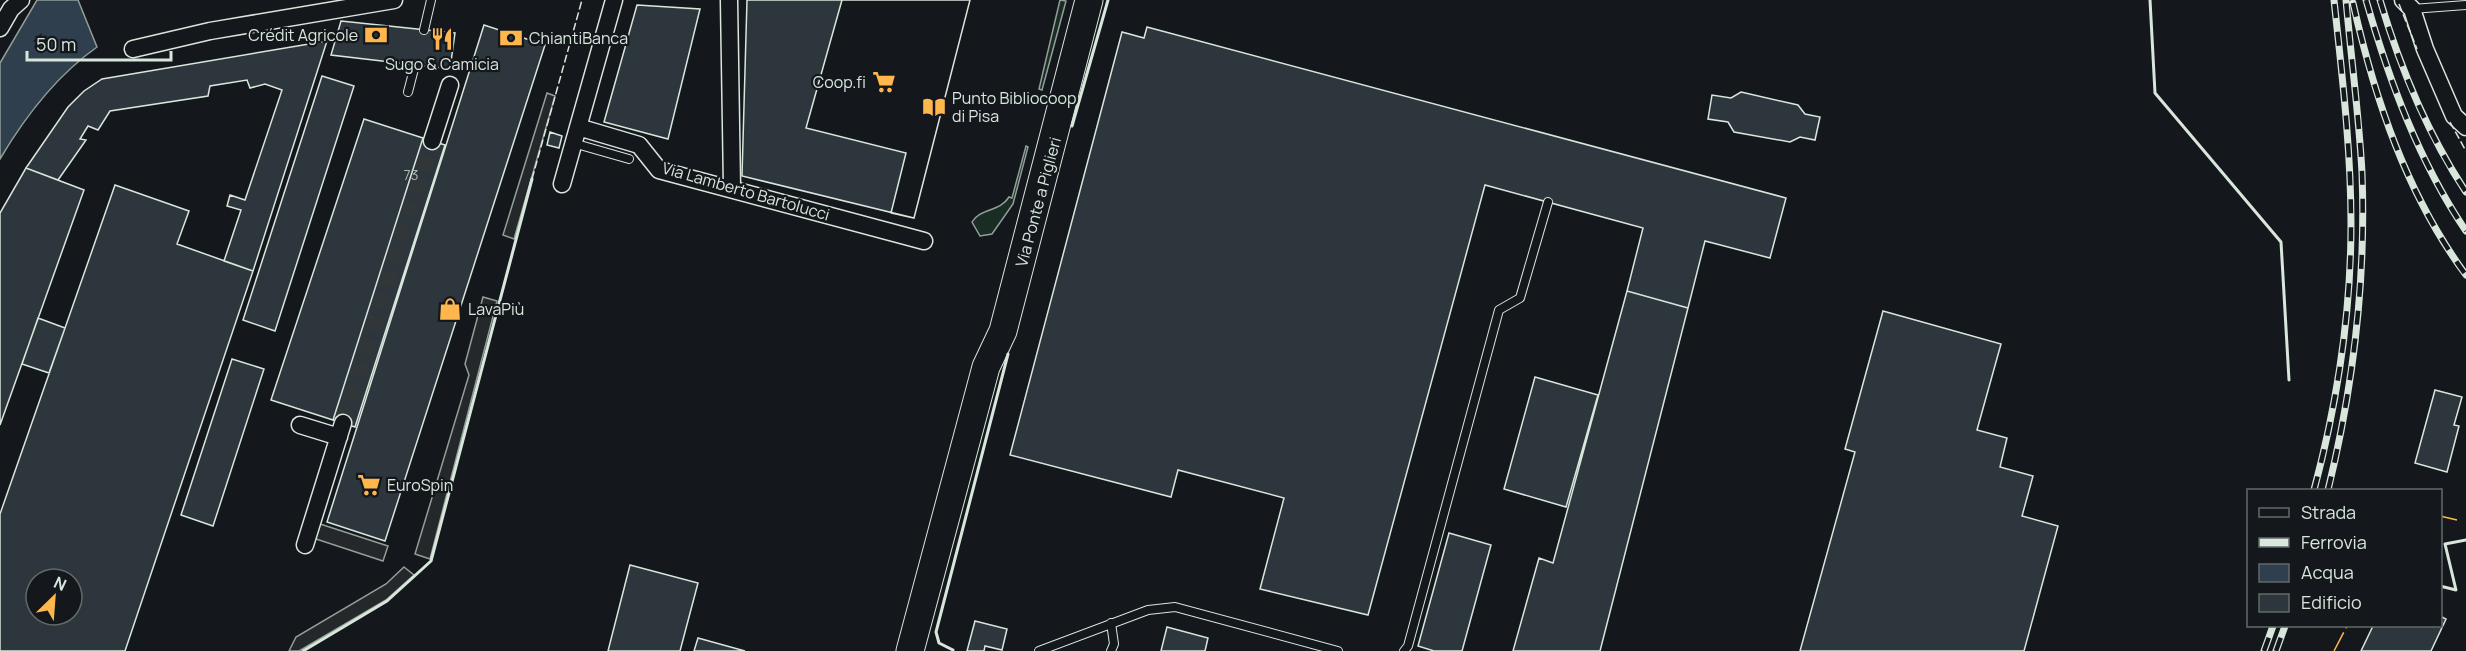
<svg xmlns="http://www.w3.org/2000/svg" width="2466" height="651" font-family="Manrope,sans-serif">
<rect width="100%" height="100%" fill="#14181c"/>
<path fill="#1a2d24" stroke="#939e99" stroke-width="1.5" d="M1060,0L1066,1L1042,90L1039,89Z
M1026,146L1028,147L1013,204L992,234L980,236L972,222C980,208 1000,212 1009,197L1012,198Z"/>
<path fill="#24282b" stroke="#939e99" stroke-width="1.5" d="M547,93L555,96L514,239L503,235Z
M483,297L497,301L430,559L415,554L469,375L465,364Z
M314,522L388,546L383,561L310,537Z
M404,567L414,575L386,600L299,651H289L296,637L386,584Z"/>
<path fill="#2f3f4d" stroke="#939e99" stroke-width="1.5" d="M37,0H78L97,47C56,76 26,115 0,159V63Z"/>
<path fill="#2c363c" stroke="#d8e6dc" stroke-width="1.5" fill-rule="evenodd" d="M747,0H970L914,218L742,176Z
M842,0H970L914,218L891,213L906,153L806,128Z
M637,5L700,9L668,139L604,122Z
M341,21L455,33L450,69L331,55Z
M484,25L545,45L385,541L327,522Z
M1147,27L1786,198L1770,258L1705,241L1688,308L1627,291L1643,228L1485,185L1368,615L1260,589L1284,498L1178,470L1171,497L1010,455L1122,32L1144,38Z
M327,41L253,271L224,261L241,210L227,206L230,195L245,200L282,90L265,84L250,88L247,80L210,86L208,96L110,111L98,130L88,126L80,139L86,140L58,180L26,168L68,107L84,91L102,79Z
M322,76L354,86L275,331L243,320Z
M1741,92L1798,105L1805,114L1820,117L1815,140L1800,137L1790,142L1734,132L1728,122L1708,119L1712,95L1731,98Z
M364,119L423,138L333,420L271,400Z
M550,132L562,136L559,148L547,145Z
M423,138L445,145L355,427L333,420Z
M26,168L84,190L0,425V213Z
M115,185L189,211L177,244L253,271L125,651H0V514ZM36,579H72V615H36Z
M1627,291L1688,308L1600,651H1513L1539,558L1553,563Z
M1883,311L2001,344L1977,430L2007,438L2000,467L2033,476L2022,516L2058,526L2024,651H1800L1855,452L1845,449Z
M38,318L65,328L49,373L22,364Z
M232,359L264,369L213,526L181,515Z
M1535,377L1598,395L1566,507L1504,489Z
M2435,390L2462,397L2454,425L2459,426L2447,472L2415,463Z
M1449,533L1491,545L1462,651H1434L1418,646Z
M630,565L698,583L680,651H608Z
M2440,616L2446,619L2431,651H2361L2373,626H2440Z
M975,621L1007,629L1002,650L985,646L984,651H967Z
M1167,627L1208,638L1205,651H1161Z
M698,638L745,651H694Z"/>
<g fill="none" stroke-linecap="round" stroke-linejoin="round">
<path stroke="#313739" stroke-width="16" stroke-dasharray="16 8" stroke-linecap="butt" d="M343,423L432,141"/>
<g stroke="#d8e6dc" stroke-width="10">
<path id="lane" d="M2412,9L2466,5
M424,30L431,0
M408,92L415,65
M573,143L629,159
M1039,651L1148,610L1175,607L1338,651
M1111,651L1114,644L1111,623
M1404,651L1408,646L1499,310L1520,298L1548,202"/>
</g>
<g stroke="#d8e6dc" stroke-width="19">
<path id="street" d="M729,0L732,187
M2403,0L2412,9L2425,49L2454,116L2466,127
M0,28L11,9L21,0
M133,49L210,31L394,0
M578,127L639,145L659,170L924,241
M432,141L450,85
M562,184L614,0
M300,425L339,437
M305,545L343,423"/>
</g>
<g stroke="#d8e6dc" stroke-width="29">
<path id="primary" d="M910,651L986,367L1003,331L1089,0"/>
</g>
<use href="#lane" stroke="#14181c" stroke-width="8"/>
<use href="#street" stroke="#14181c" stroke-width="16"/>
<use href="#primary" stroke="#14181c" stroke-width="27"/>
<g stroke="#d8e6dc" stroke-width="7">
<path id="rail" d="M2366,0C2389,80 2419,162 2466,231
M2380,0C2400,67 2427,133 2466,192
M2353,3C2375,100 2407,195 2466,275
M2314,490C2337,404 2351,313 2351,224C2351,149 2342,74 2334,0
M2328,490C2353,388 2366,279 2362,173C2359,115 2351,58 2346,0
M2264,651L2273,626
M2276,651L2285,626"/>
</g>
<use href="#rail" stroke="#14181c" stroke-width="4.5" stroke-dasharray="14" stroke-linecap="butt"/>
<path stroke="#d8e6dc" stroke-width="1.5" stroke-dasharray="8 3" stroke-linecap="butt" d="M2399,4L2417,49
M2450,122L2466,151
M532,179L582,0"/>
<path stroke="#d8e6dc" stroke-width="3" d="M2150,0L2155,93L2281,242L2289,380
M1072,126L1108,0
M2440,586L2456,590L2445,544L2466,540
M953,650L939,643L936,632L1008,354
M303,651L387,601L431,561L532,179"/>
<path stroke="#ffb74d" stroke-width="1.5" stroke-dasharray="21 4.5 3 4.5" stroke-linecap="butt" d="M2440,516L2457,520
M2334,651L2347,626"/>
</g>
<defs>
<g id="bank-bare" transform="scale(1.8)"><path d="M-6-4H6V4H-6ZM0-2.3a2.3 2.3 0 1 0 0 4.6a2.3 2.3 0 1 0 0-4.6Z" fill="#ffb74d" stroke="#14181c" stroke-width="2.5" paint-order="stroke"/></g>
<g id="restaurant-bare" transform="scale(1.8)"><path d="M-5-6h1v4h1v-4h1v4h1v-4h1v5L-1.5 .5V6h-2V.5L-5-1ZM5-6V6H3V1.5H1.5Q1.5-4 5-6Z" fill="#ffb74d" stroke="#14181c" stroke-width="2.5" paint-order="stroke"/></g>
<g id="supermarket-bare" transform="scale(1.8)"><path d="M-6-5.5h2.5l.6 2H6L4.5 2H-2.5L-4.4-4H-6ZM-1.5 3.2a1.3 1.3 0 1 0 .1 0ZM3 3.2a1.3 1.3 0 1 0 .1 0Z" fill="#ffb74d" stroke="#14181c" stroke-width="2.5" paint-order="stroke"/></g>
<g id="library-bare" transform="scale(1.8)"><path d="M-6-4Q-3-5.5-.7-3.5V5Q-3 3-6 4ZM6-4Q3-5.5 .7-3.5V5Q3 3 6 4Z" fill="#ffb74d" stroke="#14181c" stroke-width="2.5" paint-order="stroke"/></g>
<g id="shop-bare" transform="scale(1.8)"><path d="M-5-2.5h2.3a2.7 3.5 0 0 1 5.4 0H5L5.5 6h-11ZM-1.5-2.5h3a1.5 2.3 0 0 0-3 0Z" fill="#ffb74d" stroke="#14181c" stroke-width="2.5" paint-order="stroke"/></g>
</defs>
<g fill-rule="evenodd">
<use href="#bank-bare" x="376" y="35"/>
<use href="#bank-bare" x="511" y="38"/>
<use href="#restaurant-bare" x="442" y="39"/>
<use href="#supermarket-bare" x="884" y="82"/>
<use href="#library-bare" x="934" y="107"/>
<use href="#shop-bare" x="450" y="309"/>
<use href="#supermarket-bare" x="369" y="485"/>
</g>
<g text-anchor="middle" stroke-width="4.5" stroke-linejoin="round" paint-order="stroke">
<g font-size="14" fill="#adbab4">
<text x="411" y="180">73</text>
</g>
<g font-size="16" fill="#d8e6dc" stroke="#14181c" text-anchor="start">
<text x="358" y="41" text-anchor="end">Crédit Agricole</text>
<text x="529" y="44">ChiantiBanca</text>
<text x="442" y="70" text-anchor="middle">Sugo &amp; Camicia</text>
<text x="866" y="88" text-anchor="end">Coop.fi</text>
<text x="952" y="104">Punto Bibliocoop<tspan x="952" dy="18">di Pisa</tspan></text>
<text x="468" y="315">LavaPiù</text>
<text x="387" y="491">EuroSpin</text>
</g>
<g font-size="16" fill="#d8e6dc" stroke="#14181c">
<text transform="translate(746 191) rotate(16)" y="6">Via Lamberto Bartolucci</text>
<text transform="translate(1038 202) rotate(-75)" y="6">Via Ponte a Piglieri</text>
</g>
</g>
<rect x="2247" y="489" width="195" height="138" fill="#14181c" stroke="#626a69" stroke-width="1.5"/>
<rect x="2259" y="508" width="30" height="9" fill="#14181c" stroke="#626a69" stroke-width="1.5"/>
<text x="2301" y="519" font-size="18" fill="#d8e6dc">Strada</text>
<rect x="2259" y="538" width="30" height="9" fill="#d8e6dc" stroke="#626a69" stroke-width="1.5"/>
<text x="2301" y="549" font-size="18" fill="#d8e6dc">Ferrovia</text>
<rect x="2259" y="564" width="30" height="18" fill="#2f3f4d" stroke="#626a69" stroke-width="1.5"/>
<text x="2301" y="579" font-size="18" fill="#d8e6dc">Acqua</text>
<rect x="2259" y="594" width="30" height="18" fill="#2c363c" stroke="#626a69" stroke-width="1.5"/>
<text x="2301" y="609" font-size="18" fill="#d8e6dc">Edificio</text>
<g transform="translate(54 597) rotate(25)"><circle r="28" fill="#14181c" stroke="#626a69" stroke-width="1.5"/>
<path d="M0-4.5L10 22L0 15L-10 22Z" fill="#ffb74d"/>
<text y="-9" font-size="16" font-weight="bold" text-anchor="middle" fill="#d8e6dc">N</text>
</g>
<path d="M27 51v9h144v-9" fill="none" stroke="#d8e6dc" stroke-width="3"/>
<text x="36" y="51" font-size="18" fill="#d8e6dc" stroke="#14181c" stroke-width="4.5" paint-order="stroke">50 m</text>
</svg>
